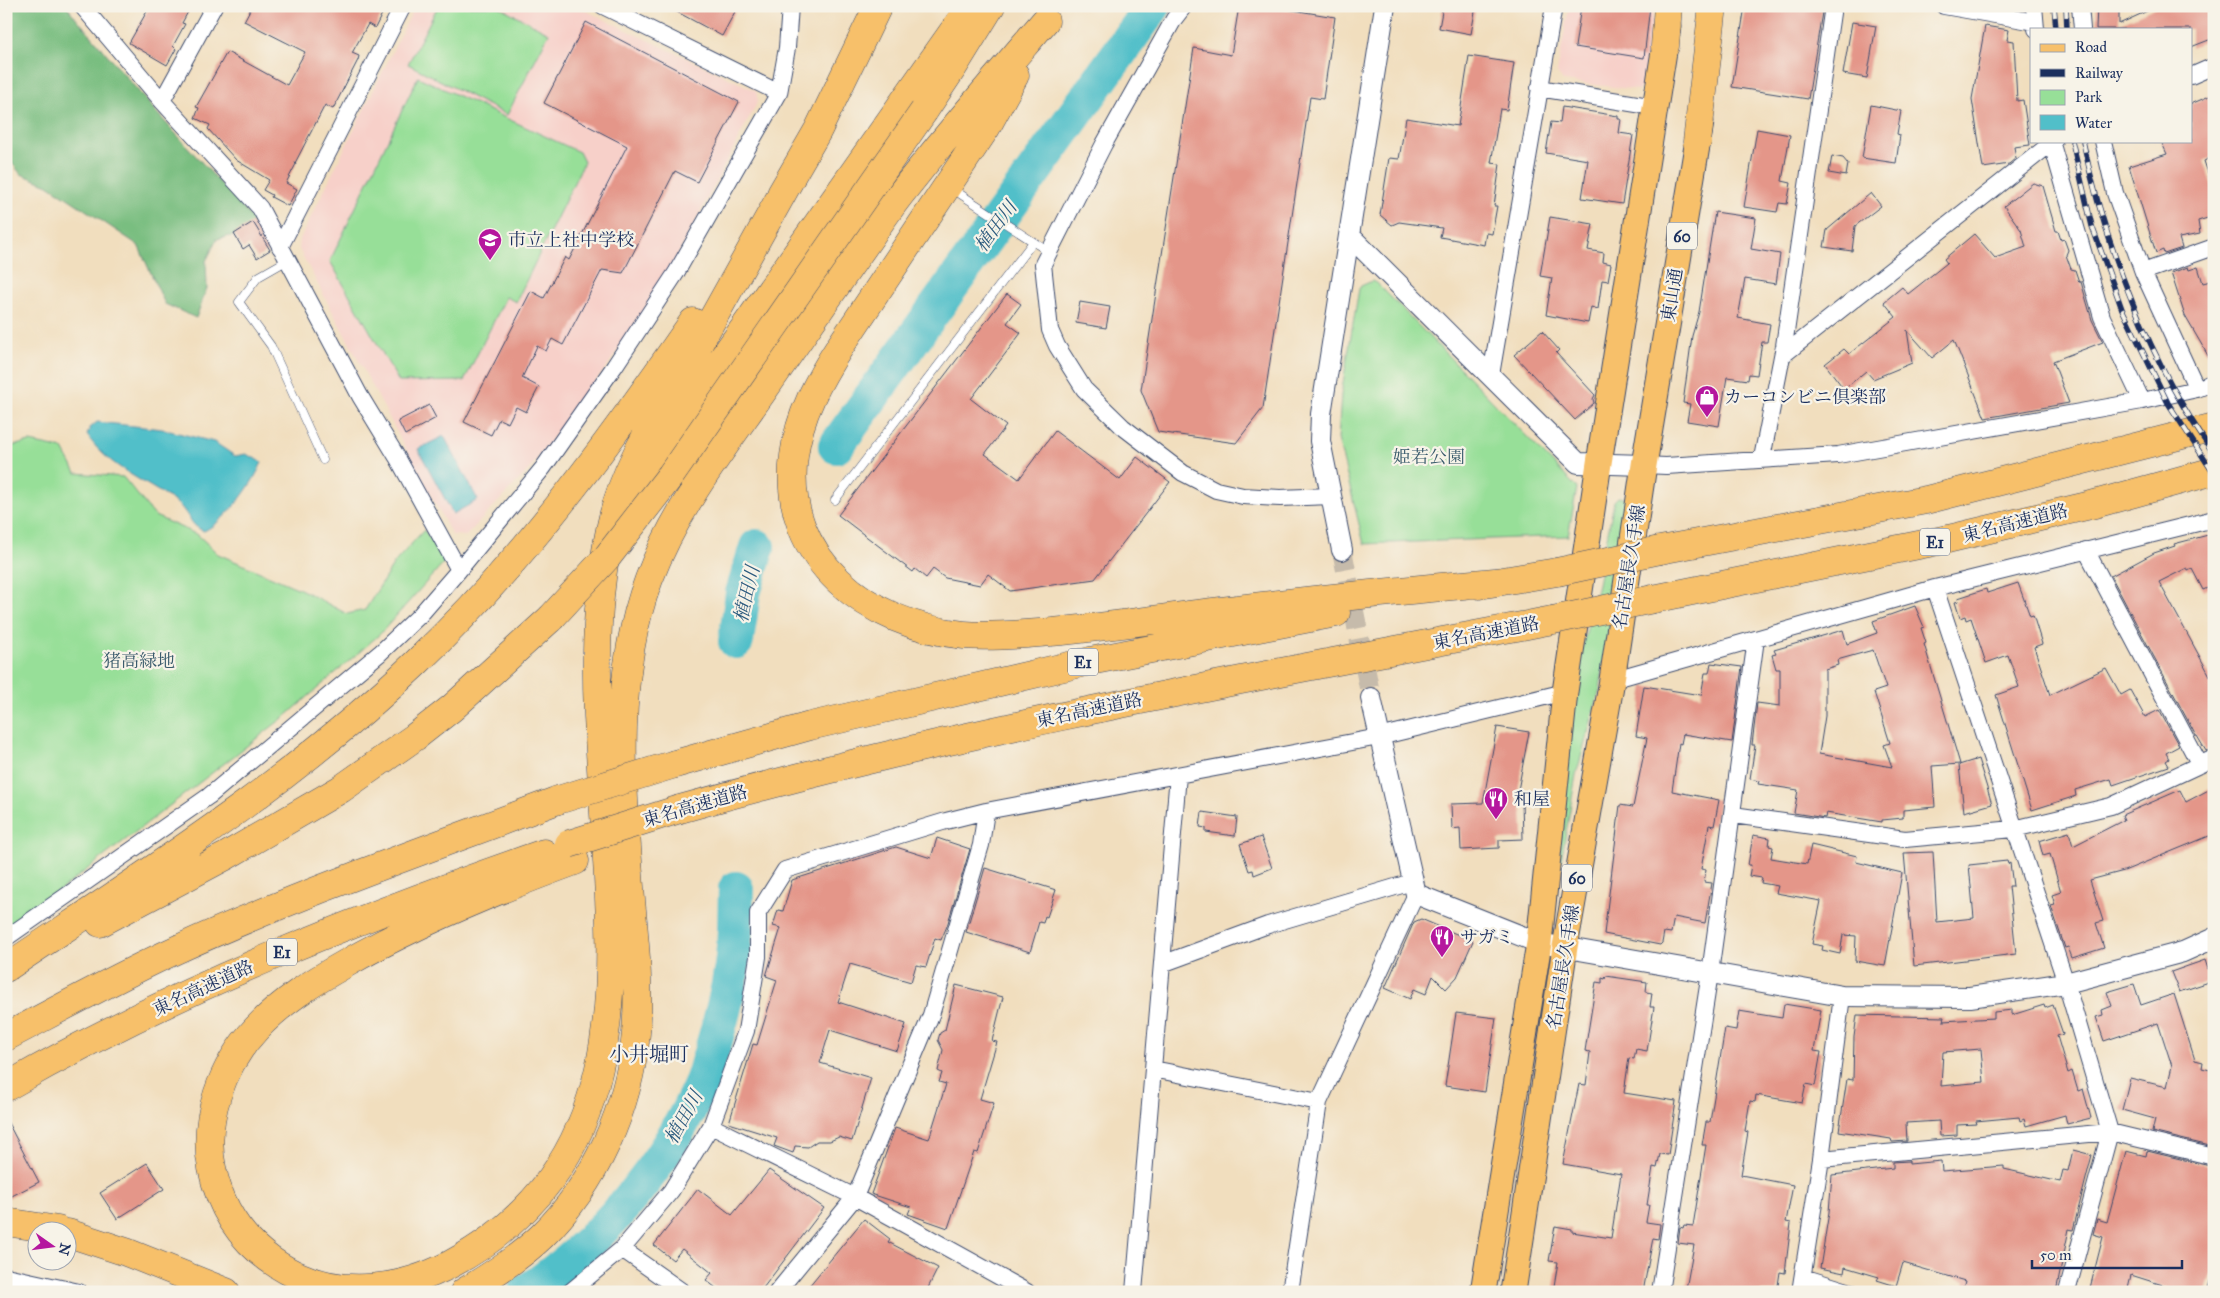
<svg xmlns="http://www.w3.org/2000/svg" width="2220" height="1298" font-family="'IM FELL Great Primer','Noto Serif JP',serif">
<rect width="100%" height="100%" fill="#f7f3e8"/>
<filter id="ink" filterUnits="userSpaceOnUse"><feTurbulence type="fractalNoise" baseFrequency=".02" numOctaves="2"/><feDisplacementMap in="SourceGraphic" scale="10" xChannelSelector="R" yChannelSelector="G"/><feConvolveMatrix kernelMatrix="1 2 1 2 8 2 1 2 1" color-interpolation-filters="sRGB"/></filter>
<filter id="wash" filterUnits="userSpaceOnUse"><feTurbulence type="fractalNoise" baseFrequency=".0096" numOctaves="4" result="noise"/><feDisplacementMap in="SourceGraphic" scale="20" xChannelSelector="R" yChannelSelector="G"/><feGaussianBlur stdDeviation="1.12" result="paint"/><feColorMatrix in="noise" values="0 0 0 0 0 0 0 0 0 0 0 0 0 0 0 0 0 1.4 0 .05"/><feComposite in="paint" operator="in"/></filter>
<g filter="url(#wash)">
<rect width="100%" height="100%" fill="#f1debe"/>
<path fill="#f7d0c9" d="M415,6H576L756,91L758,101L668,274L608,365L531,467L466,536L452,535L299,249L300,239Z
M1569,6H1654L1645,85L1638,90L1563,81L1557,73Z"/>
<path fill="#97df98" stroke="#59877b" d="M438,6H498L549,33L507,115L408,64Z
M418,77L579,152L584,162L516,302L506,297L464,381L399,382L330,261Z
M1372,281L1377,283L1577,488L1568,536L1364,544L1338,439L1341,395L1359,289L1361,286Z
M30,442L63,449L76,473L123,477L155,516L198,535L218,554L302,590L347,614L365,610L395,562L424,530L446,560L380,634L287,715L41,905L6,930V447Z
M1618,497L1625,498L1628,503L1600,689L1576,775L1554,901L1575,678L1598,584L1614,501Z"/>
<path fill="#79be80" stroke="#4a766f" d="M6,6H66L157,113L262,229L217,239L206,261L207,288L196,318L165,304L138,245L48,185L21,174L6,156Z"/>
<path fill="#51bfc9" stroke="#367794" d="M97,422L162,429L214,442L235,456L246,454L262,462C253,485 227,520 204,531C189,526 188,510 175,502C144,480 108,467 87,435L90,428Z
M444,436L478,500L453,514L418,449Z"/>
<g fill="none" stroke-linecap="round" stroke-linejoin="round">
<path stroke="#51bfc9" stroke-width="36" d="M836,446L1153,6
M736,641L743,593L757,547
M526,1292C603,1241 665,1167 702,1082C706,1072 708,1060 712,1050C720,1024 727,999 731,972C736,945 735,916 736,889"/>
</g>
<g id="blocks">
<path fill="#e49689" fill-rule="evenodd" d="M150,6H191L182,23L185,24L173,46L176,49L167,65L129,43Z
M252,6H379L376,11L382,14L375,28L368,24L352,53L359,56L358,60L333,109L325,105L295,163L296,164L286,183L297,189L288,206L271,197L272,195L263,190L269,180L236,160L208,129L210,125L195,118L199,108L196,107L227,52L287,85L305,52L244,21Z
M666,6H738L722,36Z
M1239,6H1268L1335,17L1323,99L1310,97L1263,408L1236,443L1158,432L1141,390L1194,48L1231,55Z
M1443,6H1476L1471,34L1439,28Z
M1581,6H1650L1644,58L1575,47Z
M1745,6H1823L1808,99L1732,87Z
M2097,6H2119V24L2158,6H2214V38L2191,47V29H2096Z
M586,22L739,102L697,182L675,171L623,273L602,270L563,345L552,339L546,351L537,346L522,378L539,387L526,412L516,407L508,423L499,419L491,435L464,422L531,291L544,298L565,257L569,260L627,146L544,103Z
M1852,22L1876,26L1867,78L1843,74Z
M1985,26L2009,30L2007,40L2014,41L2017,101L2023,100L2030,145L2014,147L2016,158L2009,164L1983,168L1972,99Z
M1469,56L1514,63L1507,110L1500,109L1491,163L1500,164L1494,206H1497L1492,234L1486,233L1484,245L1440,237L1442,228L1399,222L1392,225L1380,215L1389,158L1399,159L1406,118L1458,126Z
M2214,94V156L2204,161L2214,191V216L2198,221L2200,234L2179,238L2182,248L2164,254L2163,250L2156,253L2129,166L2167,154L2161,141H2191V104Z
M1871,105L1901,111L1897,134L1900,135L1896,163L1862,158Z
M1562,107L1618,116V119H1621L1619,133L1633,135L1622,204L1582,198L1588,160L1546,153L1551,122L1560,123Z
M1757,129L1790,135L1782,181L1791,183L1787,204L1779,203L1777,212L1744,207Z
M1832,156L1843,158L1848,164L1846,176L1829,173Z
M2033,183L2043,186L2056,231H2058L2061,240L2064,239L2068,250L2066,255L2071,269L2075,270L2079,282H2081L2092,320L2103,342L2053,361L2069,403L1985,418L1954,340L1932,358L1907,330L1912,363L1873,379L1866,371L1844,389L1825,364L1844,349L1849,354L1896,317L1884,302L1902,287L1908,294L1947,263L1944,259L1974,234L1995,258L2026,247L2021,230L2004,206Z
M1871,193L1881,206L1855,226L1852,251L1824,247L1827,230Z
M1715,212L1756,218L1751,249L1780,254L1776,284L1745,279L1738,318L1770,324L1767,342H1762L1757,375L1749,374L1748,380L1727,377L1719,426L1687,421L1690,404L1683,403L1692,336L1699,312Z
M1550,217L1593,224L1588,250L1604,253L1603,262L1611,264L1608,281L1602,280L1598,309L1591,307L1588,323L1546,315L1552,278L1540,276Z
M253,222L270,250L257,258L249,245L243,249L234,234Z
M2188,267L2189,270L2198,267L2203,283L2214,280V366L2185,316L2171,273Z
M1007,294L1021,304L1007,323L1021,333L971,399L1006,426L985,454L1019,479L1055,431L1120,480L1137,457L1170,482L1095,579L1010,591L988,574L980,585L945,578L933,569L926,578L915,569L913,572L838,515Z
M1080,302L1110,307L1106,328L1076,323Z
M1542,331L1559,350L1556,353L1595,395L1593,399L1594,403L1575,420L1514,355Z
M429,405L436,418L405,435L398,421Z
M2208,535L2209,538L2214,537V585L2203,590L2192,569L2188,571L2187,568L2159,582L2214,683V748L2206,751L2197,736H2196L2111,576L2154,553L2175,546L2174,544Z
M2018,583L2030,616L2033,615L2042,644L2034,647L2050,695L2106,668L2121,695L2130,690L2145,717L2159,710L2179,746L2166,753L2169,759L2166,761L2169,766L2113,785L2111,779L2075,790L2076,796L2032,810L1996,695L2019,687L2008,655L1986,663L1971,618L1966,620L1965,616L1960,618L1955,602L1959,601L1958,598L1986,589L1987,593Z
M1915,606L1924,627L1921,628L1926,643L1924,644L1960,764L1932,766L1935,807L1903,810V818L1882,820V822L1826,813L1825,818L1794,813L1798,790L1758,784L1759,781L1750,779L1755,745H1752L1757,703L1780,706V669H1776L1772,655L1776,654L1774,650L1843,630L1847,644L1877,633L1873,621ZM1873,650L1886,688L1874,692L1890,743L1884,745L1892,767L1819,754L1825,716V669L1838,665L1837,660Z
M1711,663L1742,667L1732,742L1683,734L1681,744L1679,743L1672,791L1719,800L1714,826L1709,825L1701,869L1706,870L1704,882L1712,883L1705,923L1674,917L1671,933L1664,932L1662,943L1660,945L1604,934L1620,805L1633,807L1647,738L1636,736L1644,686L1701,695L1705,673H1709Z
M1497,727L1529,732L1516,801H1522L1523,839L1499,840V848L1461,850L1460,828L1452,829L1451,804L1483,803Z
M1978,759L1992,804L1964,812L1959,765Z
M2214,787V834L2124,871L2090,880L2103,921L2096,923L2104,948L2072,958L2068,947L2065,948L2051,906L2055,905L2052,895L2061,892L2050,854L2043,856L2039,841L2069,832L2073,846L2124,820L2122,815L2180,790L2186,802Z
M1202,812L1237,817L1235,836L1206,832V828L1200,827Z
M1753,835L1770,838L1769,846L1773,847L1771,858L1807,864L1811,845L1857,856L1856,862L1902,873L1885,966L1855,961L1856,936L1843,935L1840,954L1822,950L1823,946L1812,944L1821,901L1776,893L1778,886L1761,883L1762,878L1749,876L1751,865H1748Z
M1261,837L1272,868L1254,875L1253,870L1249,871L1240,844Z
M937,838L970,849L947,926L941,940L935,938L926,967L916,965L911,982L850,964L838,1002L906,1024L897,1051L830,1030L820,1063L871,1078L852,1141L839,1137L830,1141H817L808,1147L795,1146L793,1153L774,1146L777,1138L729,1123L753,1044L757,1045L777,980L766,976L781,928L773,926L778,910L783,911L792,880L896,847L931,858Z
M1933,852L1937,922L1974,918L1969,865L2007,861L2008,864L2010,863L2013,886H2009L2016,954L1914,966L1904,853Z
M985,868L1056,890L1047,917L1045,916L1043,923L1039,922L1030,952L966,932Z
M1421,919L1473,941L1457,977L1446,989L1433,976L1426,994L1414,989L1410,999L1385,988L1414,922Z
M2205,960L2212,981L2179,992L2171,972Z
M1606,976L1647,982L1646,992L1652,993L1650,1007H1654L1647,1051L1636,1049L1634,1059L1629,1058L1624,1093L1676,1101L1668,1155L1660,1154L1657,1168L1653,1167L1647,1205H1649L1646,1222L1660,1224L1658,1239L1653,1238L1643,1292H1553L1558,1262L1549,1261L1555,1226L1572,1229V1232L1611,1238L1621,1174L1563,1164L1579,1084L1586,1085L1590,1052L1585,1051L1596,982L1602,983V978L1605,979Z
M2134,984L2141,1005L2174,994L2195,1060L2203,1062L2202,1068L2214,1071V1147L2152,1132L2155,1119L2122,1110L2130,1078L2167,1087L2172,1066L2158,1023L2104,1041L2096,1017L2103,1015L2102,1010L2112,1006L2107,992Z
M956,985L1003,997L992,1041L997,1042L980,1099L994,1103L978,1153L974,1152L948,1228L908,1214L911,1207L871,1194L895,1128L929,1139L946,1084L939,1082L942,1073L938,1071L943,1050L938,1040L940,1033L945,1030Z
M1784,1004L1821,1010L1814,1051L1821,1052L1815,1086L1806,1084L1802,1103L1756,1095L1755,1102L1750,1101L1745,1131L1748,1132L1741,1175L1793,1185L1786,1222L1791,1223L1785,1273L1780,1272L1777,1292H1704L1686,1289L1694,1245L1678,1243L1680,1227L1683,1228L1684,1225L1693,1226L1706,1145H1702L1706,1122H1710L1725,1028L1736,1030L1739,1011L1782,1018Z
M2044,1005L2045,1008L2053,1005L2063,1034L2057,1036L2068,1073L2072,1071L2078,1091L2083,1089L2091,1118L2067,1124L2065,1115L2026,1126L2024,1119L2020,1121L2019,1117L1976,1121L1977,1124L1957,1125V1135L1940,1136L1939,1121L1906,1123L1907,1141L1892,1142L1891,1139L1839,1131L1847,1079L1853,1080L1854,1037L1857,1015L1944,1017L1943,1021L1994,1018V1012L2012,1010V1015ZM1981,1049L1984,1082L1941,1086L1943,1052Z
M1456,1013L1496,1018L1485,1092L1445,1086Z
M6,1119L39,1182L6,1199Z
M2073,1150L2092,1155L2073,1230L2069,1229L2056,1292H1999L1984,1288L1983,1292H1962L1965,1281L1903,1263L1896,1286L1877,1280L1879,1277L1845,1267L1844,1273L1820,1268L1829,1212L1832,1175L1893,1168V1162L1909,1161V1164L1941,1161L1942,1171L2004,1166V1169L2060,1182L2063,1170L2068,1171Z
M2126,1151L2146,1156L2147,1151L2214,1167V1267L2207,1292H2168L2169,1287L2131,1275L2127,1292H2089L2103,1237L2093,1234L2097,1219L2107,1222Z
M147,1163L164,1189L117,1219L100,1193Z
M769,1170L824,1208L760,1292H721L706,1280L712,1273L682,1249L673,1260L654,1245L698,1189L732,1215Z
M864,1219L890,1239L888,1242L938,1268L926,1292H804Z"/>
</g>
</g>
<g filter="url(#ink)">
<use href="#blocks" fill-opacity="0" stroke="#3b496c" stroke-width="1"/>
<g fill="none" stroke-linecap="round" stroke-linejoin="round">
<path stroke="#c6bbab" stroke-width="20" stroke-dasharray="20 10" stroke-linecap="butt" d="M1342,550L1371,698"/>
<g stroke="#3b496c" stroke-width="9">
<path id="service" d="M951,188L1049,252
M286,261L258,277L239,302L271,346L323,460
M835,500L1033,242"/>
</g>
<g stroke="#3b496c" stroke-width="18">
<path id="minor" d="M82,6L162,101L260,208L360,396L397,457L459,570
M603,6L779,93
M1184,6L1174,19L1104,144L1043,264L1050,330L1057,346L1084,389L1123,427L1183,473L1216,490L1243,496L1280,498L1331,496
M1944,6L2035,22
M2034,6L2036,29
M2080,6L2082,29
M2191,76L2214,66
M1539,88L1655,107
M162,101L214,6
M2051,141L2102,317L2142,401
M2103,141L2115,193L2143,272L2197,389
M280,247L403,6
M2143,272L2214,247
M1782,356L2054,141
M1491,375L1554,6
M1762,458L1784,346L1833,6
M1644,465L1666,466L1838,455L2142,401L2197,389L2214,382
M2086,550L2200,765
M1935,588L2066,983L2110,1132L2067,1292
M1612,680L1935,588L2214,519
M1733,815L1905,839L2014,829L2111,806L2214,758
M6,938L209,796L380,653L420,615L459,570L543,468L614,367L676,273L779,93L787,48L790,6
M1162,964L1268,925L1412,882
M1153,1069L1319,1102
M711,1126L855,1197L1027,1292
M1821,1159L2110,1132L2214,1157
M622,1249L683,1292
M6,1276L79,1292
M1803,1277L1851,1292
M570,1292L622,1249L671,1191L711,1126L746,1031L758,957V913L785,870L946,821L986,811L1379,737L1565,692
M777,1292L855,1197L931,1015L981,845L986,811
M1134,1292L1178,775
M1290,1292L1319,1102L1416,894
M1660,1292L1710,973L1756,639
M1800,1292L1821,1159L1842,996"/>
</g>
<g stroke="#3b496c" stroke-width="22">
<path id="tertiary" d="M1350,236L1578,463L1644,465
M1342,550L1320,441L1321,414L1385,6
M1371,698L1416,894L1539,943L1842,996L1970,997L2066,983L2183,952L2214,938"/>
</g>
<g stroke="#3b496c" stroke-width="27">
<path id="primary" d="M1483,1292L1539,943L1565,692L1599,463L1668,26
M1513,1292L1565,947L1612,680L1644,465L1701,122"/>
</g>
<g stroke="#3b496c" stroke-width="29">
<path id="motorway" d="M1665,46L1668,6
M1015,75L986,128L841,345C819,379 799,415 794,456C780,559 870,626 964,635C988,637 1014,635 1039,633C1092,629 1144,621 1197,614C1296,601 1396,591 1495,582
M924,111L954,66L991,6
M1697,142L1713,6
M781,194L818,130L878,6
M636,502L661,449L680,419L971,6
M1660,550L1926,500L2214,427
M1479,585L1557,572
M1653,599L1948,539L2091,505L2214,471
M675,764L810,726L1090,661L1336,613
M680,809C967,728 1261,676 1553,620
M575,861C496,890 418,922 345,964C313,982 281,1002 256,1029C222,1065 202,1120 212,1168C222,1217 251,1253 296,1275C346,1298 404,1289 451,1264C646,1158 612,955 601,768C595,685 593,599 613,517C626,464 656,419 683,372C719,308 755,243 791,178
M100,923L226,856L341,789L415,737L452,708L551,618
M6,968C147,873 293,781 416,663C523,562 609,443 693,322
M6,1037C63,1007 119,976 178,949C301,893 431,848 558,800
M6,1087C176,989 360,917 544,853
M6,1222L58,1230
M68,1233L126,1252L226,1292
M464,1292C491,1276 519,1258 542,1236C596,1183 629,1108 636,1033C640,989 635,944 631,900C623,795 611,679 649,579C676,507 725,446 768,384C797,342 827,299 856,257C872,235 886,212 903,191C948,133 997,77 1045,21"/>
</g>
<use href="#service" stroke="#fff" stroke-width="8"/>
<use href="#minor" stroke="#fff" stroke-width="16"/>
<use href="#tertiary" stroke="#fff" stroke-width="20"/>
<use href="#primary" stroke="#f7c06b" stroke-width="25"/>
<use href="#motorway" stroke="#f7c06b" stroke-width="28"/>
<g stroke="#1b2f5e" stroke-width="5.5">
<path id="rail" d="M2054,6L2056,29
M2066,6L2067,29
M2072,141L2092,226L2122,309L2168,403L2214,474
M2083,141C2105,247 2151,365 2214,454"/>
</g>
<use href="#rail" stroke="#f7f3e8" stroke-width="4" stroke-dasharray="11" stroke-linecap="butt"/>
<g stroke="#3b496c" stroke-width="29" stroke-linecap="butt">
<path id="motorway-bridge" d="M1557,572L1660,550
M551,618L608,556L671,475L924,111
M1553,620L1653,599
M558,800L675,764
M569,844L680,809"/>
</g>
<use href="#motorway-bridge" stroke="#f7c06b" stroke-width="28"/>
</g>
</g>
<defs>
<g id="school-pin" transform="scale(1.25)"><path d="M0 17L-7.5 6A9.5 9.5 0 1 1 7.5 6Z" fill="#b5179e" stroke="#f7f3e8"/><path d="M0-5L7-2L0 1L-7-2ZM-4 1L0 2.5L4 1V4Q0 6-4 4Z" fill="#fff"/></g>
<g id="shop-pin" transform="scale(1.25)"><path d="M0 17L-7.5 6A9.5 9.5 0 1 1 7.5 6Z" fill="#b5179e" stroke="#f7f3e8"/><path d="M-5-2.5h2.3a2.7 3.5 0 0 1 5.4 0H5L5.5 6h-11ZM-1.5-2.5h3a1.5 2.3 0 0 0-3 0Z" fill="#fff"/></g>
<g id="restaurant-pin" transform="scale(1.25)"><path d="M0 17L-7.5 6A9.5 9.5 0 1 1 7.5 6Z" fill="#b5179e" stroke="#f7f3e8"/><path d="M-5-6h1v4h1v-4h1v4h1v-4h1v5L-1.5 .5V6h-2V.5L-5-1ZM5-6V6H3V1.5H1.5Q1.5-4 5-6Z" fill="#fff"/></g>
</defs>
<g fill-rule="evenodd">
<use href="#school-pin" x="490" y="240"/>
<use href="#shop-pin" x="1707" y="397"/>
<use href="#restaurant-pin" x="1496" y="799"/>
<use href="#restaurant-pin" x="1442" y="937"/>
</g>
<g text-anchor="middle" stroke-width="4.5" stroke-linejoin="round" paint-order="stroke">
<g fill="#f7f3e8" stroke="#5d6a87" stroke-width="1">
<rect x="1667" y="222.5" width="30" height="27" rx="4"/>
<rect x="1920" y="528.5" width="30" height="27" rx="4"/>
<rect x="1068" y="648.5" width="30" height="27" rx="4"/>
<rect x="1562" y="864.5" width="30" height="27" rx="4"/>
<rect x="267" y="938.5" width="30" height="27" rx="4"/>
</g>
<g font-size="16" font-weight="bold" fill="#1b2f5e">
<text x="1682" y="242">60</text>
<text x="1935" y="548">E1</text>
<text x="1083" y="668">E1</text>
<text x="1577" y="884">60</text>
<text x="282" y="958">E1</text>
</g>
<g font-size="18" fill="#1b2f5e" stroke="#f7f3e8" text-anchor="start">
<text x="508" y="246">市立上社中学校</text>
<text x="1724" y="403">カーコンビニ倶楽部</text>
<text x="1514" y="805">和屋</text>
<text x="1460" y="943">サガミ</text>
</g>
<g font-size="18" fill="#1b2f5e" stroke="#f7f3e8">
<text transform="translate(1672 295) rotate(-81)" y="6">東山通</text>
<text transform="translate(2015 523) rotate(-14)" y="6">東名高速道路</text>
<text transform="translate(1629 567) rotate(-81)" y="6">名古屋長久手線</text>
<text transform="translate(1486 633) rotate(-11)" y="6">東名高速道路</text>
<text transform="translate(1089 710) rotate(-12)" y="6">東名高速道路</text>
<text transform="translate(695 806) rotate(-16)" y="6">東名高速道路</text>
<text transform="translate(1563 967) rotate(-81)" y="6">名古屋長久手線</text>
<text transform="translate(203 988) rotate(-25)" y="6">東名高速道路</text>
</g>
<g font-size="18" fill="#3a5b6c" stroke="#f7f3e8">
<text x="1429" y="463">姫若公園</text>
<text x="139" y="667">猪高緑地</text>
</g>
<g font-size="19" font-style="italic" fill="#2b5a7e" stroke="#f7f3e8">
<text transform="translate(995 226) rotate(-54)" y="7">植田川</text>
<text transform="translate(746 594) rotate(-77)" y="7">植田川</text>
<text transform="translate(683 1117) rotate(-61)" y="7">植田川</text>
</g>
<g font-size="20" fill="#1b2f5e" stroke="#f7f3e8">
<text x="649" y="1061">小井堀町</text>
</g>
</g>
<rect width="2220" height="1298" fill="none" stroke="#f7f3e8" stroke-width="25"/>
<rect x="2030" y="28" width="162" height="115" fill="#f7f3e8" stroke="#9fa5b1"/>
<rect x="2040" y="44" width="25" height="8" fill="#f7c06b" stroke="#9fa5b1"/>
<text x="2075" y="52" font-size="15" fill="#1b2f5e">Road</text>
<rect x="2040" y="69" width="25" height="8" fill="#1b2f5e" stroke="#9fa5b1"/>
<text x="2075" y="78" font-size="15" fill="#1b2f5e">Railway</text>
<rect x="2040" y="90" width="25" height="15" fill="#97df98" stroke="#9fa5b1"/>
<text x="2075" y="102" font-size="15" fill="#1b2f5e">Park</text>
<rect x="2040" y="115" width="25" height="15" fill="#51bfc9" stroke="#9fa5b1"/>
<text x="2075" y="128" font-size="15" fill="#1b2f5e">Water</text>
<g transform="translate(52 1246) rotate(104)"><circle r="24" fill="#f7f3e8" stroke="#9fa5b1"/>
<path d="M0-4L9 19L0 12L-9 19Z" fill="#b5179e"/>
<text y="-8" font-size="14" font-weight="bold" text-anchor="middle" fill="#1b2f5e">N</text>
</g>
<path d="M2032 1260v8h150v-8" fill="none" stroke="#1b2f5e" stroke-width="2.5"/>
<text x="2040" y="1260" font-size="15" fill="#1b2f5e" stroke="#f7f3e8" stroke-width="4" paint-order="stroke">50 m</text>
</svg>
